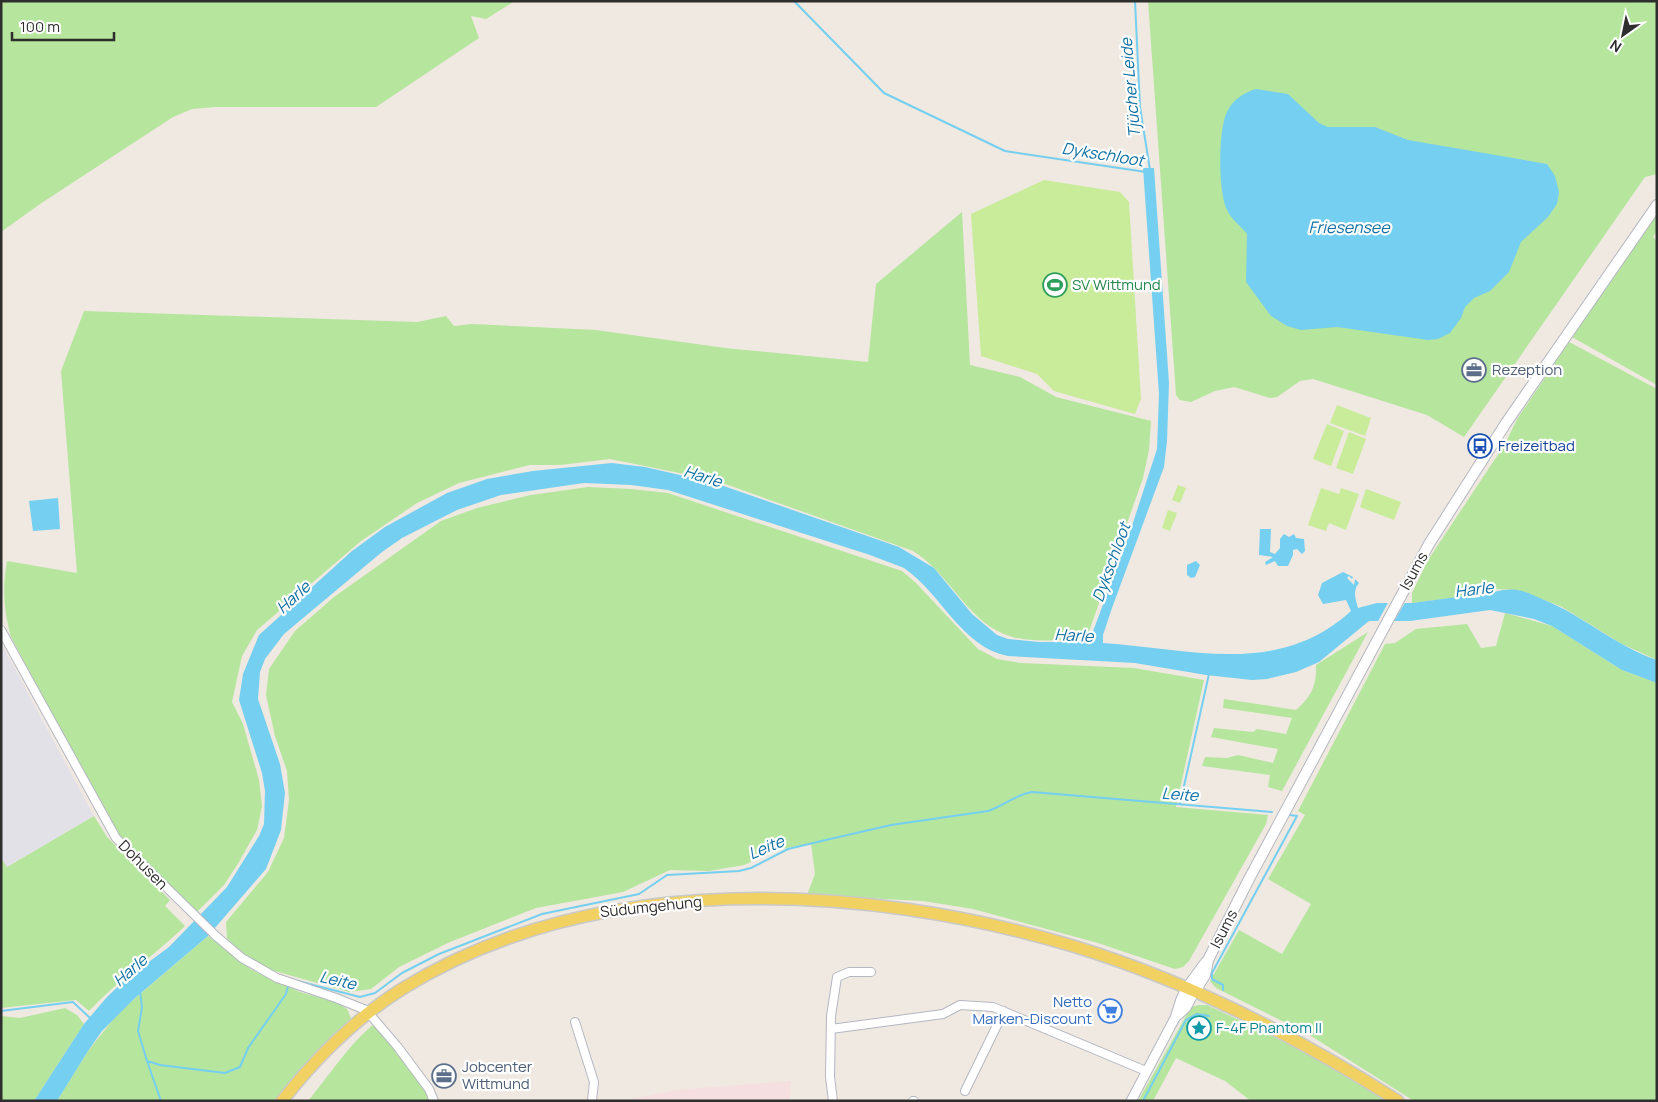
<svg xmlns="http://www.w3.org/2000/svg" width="1658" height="1102" font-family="Manrope,sans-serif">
<rect width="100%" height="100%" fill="#efe9e1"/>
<path fill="#e3e1e8" d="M1,643L94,816L6,867L1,858Z"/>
<path fill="#f5dfe0" d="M791,1081L790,1101H621L676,1090Z"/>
<path fill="#b6e59e" d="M1,1H515L486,19L471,16L479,38L376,107H216L192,109L173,117L40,204L1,232Z
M1148,1H1657V174L1645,177L1464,437L1427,415L1313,379L1300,381L1277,397L1270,398L1234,387L1215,391L1191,402L1180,400L1176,395Z
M962,212L970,365L1020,377L1056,397L1151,421L1149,450L1143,478L1086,640C1065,639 1034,643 1013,637C969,626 951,574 913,551L714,480L610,459L560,465H530L459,483L417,503L361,541L257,630L242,656L232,702L243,724L259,780L262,806L257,830L239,862L224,885L197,912L122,839L107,816L11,637C4,611 2,589 7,561L77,573L61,371L84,311L417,322L446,316L454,326L472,324L596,330L725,348L868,362L876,284Z
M1657,214V231L1653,237L1657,241V385L1572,337Z
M1569,342L1657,389V660L1622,644L1562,607L1529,594L1517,590L1473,588L1467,596L1412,603V593L1428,560L1505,444L1517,419Z
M588,487L631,489L668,493L902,571L915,582L978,649L997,659L1021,663L1134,668L1204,680L1176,807L1268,815L1266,824L1189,961L1183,967L1175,969L1098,943L973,909L923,901L807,895L815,874L811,843L777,850L744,865L709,871L670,870L623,892L536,908L450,942L399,967L371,989L349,992L264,968L241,953L227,938L226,922L268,872L284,838L289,800L287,771L275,736L266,695L269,669L295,631L334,597L441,521L477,508L531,495Z
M1505,613L1552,626L1622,670L1657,683V1101H1414L1308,1034L1216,988L1210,981L1239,930L1282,954L1311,904L1268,879L1305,815L1298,811L1385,644L1395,643L1416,629L1467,624L1481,648L1496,646Z
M1368,632L1282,791L1268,787L1270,775L1202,766L1205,757L1227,758L1238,755L1273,763L1278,749L1211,737L1214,728L1253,732L1257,729L1286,734L1292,718L1223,708L1224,699L1296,710C1311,697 1317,685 1316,665Z
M94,816L107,837L170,900L165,906L185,926C154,956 118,980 89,1011L76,1000L1,1008V858L7,867Z
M208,936L252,970L300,992L338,1003L347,1009L351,1018L275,1101H57L88,1051L119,1012Z
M1199,1005H1207C1268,1034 1330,1062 1386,1101H1251L1225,1081L1176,1058L1153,1101H1138L1191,1007Z
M65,1008L77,1015L84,1024L34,1101H1V1016L20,1018Z
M373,1025L378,1027L426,1090L430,1101H308C328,1077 350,1043 373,1025Z"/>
<path fill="#c9ec9a" d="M1044,180L1120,192L1129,202L1141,399L1135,414L1054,391L1037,374L981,356L971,214Z
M1337,405L1371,418L1365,436L1330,423Z
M1327,424L1344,431L1331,466L1313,459Z
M1349,432L1366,439L1353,474L1336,468Z
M1178,485L1186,488L1180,503L1172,500Z
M1321,488L1339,494L1341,488L1359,494L1346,530L1329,523L1326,531L1308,525Z
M1366,489L1401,502L1394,520L1360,507Z
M1168,510L1177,513L1170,531L1162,528Z"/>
<path fill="#75cff0" d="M1256,89L1288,94L1319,123L1328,127H1375L1408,140L1547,164L1555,176L1559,192L1557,204L1548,217L1521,242L1509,272L1490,291L1474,298L1465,307L1461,318L1450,333L1438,339L1428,340L1337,327L1301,330L1287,326L1271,316L1246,282L1247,234C1241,226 1231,219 1227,210C1218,193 1218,129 1227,112C1233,99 1244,93 1256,89Z
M1143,168H1154L1169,383L1167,441L1164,467L1112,608L1103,635V643C1191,649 1279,677 1351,611L1346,600L1323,604L1318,595L1322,583L1343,572L1353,577L1352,579L1349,576L1347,578L1354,585L1355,579L1359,583C1352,591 1356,600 1358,608L1377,603H1412L1472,595L1473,598L1480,597V594C1492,593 1505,588 1517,590C1526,591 1535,596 1542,599C1583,615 1615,646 1657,660V683L1622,670L1552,626L1534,619L1490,610L1410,621H1369L1319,662L1296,672L1267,679L1252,680L1206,675L1135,663L1008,656C961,647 942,594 904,568L870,555L668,490L631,485L584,483L501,495L457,510L402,538L382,552L284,634L265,659L260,672L258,699L280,764L285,793L281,830L266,869L208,936L135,998L102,1031L88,1051L57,1101H34L84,1024L107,997L127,978L169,947L227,887L259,836L264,824L265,791L262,773L239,700L243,674L259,635L352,551L385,527L447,493L487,479L533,471L612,463L645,467L715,483L899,547L934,568L972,614L997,635L1008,639L1039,642H1089L1128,538L1157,449L1159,394Z
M58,498L60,529L33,531L29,501Z
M1260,529H1271L1270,552L1275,554L1280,548V539L1284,534L1289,537L1294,534L1296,538L1304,539L1305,551L1302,554L1297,549L1293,550V555L1288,566H1278L1275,561L1266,565L1265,562L1273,557L1259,555Z
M1196,561L1200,565L1195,577L1191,578L1187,575V565Z"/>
<path fill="#efe9e1" d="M1389,601H1406L1393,623H1377Z"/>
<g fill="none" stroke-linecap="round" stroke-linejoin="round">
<path stroke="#75cff0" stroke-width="2" d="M794,1L884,93L1005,151L1146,172
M1135,1L1140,107L1150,170
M1180,804L1209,674
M290,979L360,997L375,993L402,973L439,954L542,914L639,894L667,875L739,871L751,868L788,849L830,839L891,825L988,811C1003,806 1017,794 1032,792L1272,812
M1223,990V985L1212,979V973L1297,816L1290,815
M140,991L142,1007L138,1031L147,1061L160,1065L225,1073L240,1067L248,1048L286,994L288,986
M1,1011L73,1002L90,1018
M147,1061L161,1101
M1143,1101L1186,1020L1197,1014L1209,1016"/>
<g stroke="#b4b7c1" stroke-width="10">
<path id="minor" d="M1,630L116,838L216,936L242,958L277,978L336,998L366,1010L397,1046L429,1089L434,1101
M575,1022L594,1082L592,1101
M831,1029L943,1014L960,1005L993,1007L1146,1071
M965,1091L1004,1011
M833,1101L830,1077L831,1016L837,977L849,972H871
M913,1101H914"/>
</g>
<g stroke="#b4b7c1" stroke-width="11">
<path id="tertiary" d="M1177,1016L1186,1008L1195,991
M1131,1101L1175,1018L1181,999L1187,988"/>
</g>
<g stroke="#b4b7c1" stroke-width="12">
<path id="secondary" d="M1187,988L1206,962
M1195,991L1205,975L1208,960L1249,879L1429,544L1506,423L1657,205"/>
</g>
<g stroke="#c9c9c9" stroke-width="14">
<path id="primary" d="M282,1101C315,1059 356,1018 402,989C595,869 863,883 1073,946C1188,981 1296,1036 1398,1101"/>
</g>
<use href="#minor" stroke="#fff" stroke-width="8"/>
<use href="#tertiary" stroke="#fff" stroke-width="9"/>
<use href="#secondary" stroke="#fff" stroke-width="10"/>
<use href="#primary" stroke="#f2d163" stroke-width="11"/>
</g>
<defs>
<g id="stadium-ring" transform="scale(1.25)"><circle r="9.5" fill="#fff" stroke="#2e9e5b" stroke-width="1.5"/><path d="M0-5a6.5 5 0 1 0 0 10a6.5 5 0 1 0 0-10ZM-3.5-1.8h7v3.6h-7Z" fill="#2e9e5b"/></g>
<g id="office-ring" transform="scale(1.25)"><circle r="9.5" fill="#fff" stroke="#5c6f8a" stroke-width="1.5"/><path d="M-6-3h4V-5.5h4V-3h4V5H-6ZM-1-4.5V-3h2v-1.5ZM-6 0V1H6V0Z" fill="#5c6f8a"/></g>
<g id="bus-ring" transform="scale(1.25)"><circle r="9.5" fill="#fff" stroke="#1a4fb4" stroke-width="1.5"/><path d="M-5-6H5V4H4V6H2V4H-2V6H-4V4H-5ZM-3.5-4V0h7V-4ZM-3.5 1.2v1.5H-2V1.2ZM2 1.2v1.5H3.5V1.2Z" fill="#1a4fb4"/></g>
<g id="supermarket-ring" transform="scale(1.25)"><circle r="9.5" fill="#fff" stroke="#3f7fe0" stroke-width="1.5"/><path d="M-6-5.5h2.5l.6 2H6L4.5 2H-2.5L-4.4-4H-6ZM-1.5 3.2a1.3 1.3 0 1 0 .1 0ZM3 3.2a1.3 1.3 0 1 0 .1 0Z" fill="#3f7fe0"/></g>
<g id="sight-ring" transform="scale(1.25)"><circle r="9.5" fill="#fff" stroke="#0f9aa8" stroke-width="1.5"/><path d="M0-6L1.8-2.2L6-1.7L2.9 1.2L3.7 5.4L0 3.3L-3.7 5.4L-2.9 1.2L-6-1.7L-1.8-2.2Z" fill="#0f9aa8"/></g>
</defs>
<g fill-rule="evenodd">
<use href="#stadium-ring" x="1055" y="285"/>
<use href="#office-ring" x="1474" y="370"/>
<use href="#bus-ring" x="1480" y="446"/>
<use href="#supermarket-ring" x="1110" y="1011"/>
<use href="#sight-ring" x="1199" y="1028"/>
<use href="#office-ring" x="444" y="1076"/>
</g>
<g text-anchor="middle" stroke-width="4.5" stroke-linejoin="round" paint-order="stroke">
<g font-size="15" fill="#27864d" stroke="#fff" text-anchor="start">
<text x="1072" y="290">SV Wittmund</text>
</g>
<g font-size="15" fill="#4e5e75" stroke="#fff" text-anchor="start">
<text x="1492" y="375">Rezeption</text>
<text x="462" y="1072">Jobcenter<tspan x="462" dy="17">Wittmund</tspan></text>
</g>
<g font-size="15" fill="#164399" stroke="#fff" text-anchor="start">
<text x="1498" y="451">Freizeitbad</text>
</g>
<g font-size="15" fill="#2e2e2e" stroke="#fff">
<text transform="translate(1414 571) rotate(-61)" y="5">Isums</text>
<text transform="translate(143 865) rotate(45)" y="5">Dohusen</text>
<text transform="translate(651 907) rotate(-6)" y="5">Südumgehung</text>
<text transform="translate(1224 929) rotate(-63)" y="5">Isums</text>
</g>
<g font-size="15" fill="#366cbe" stroke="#fff" text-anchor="end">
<text x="1092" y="1007">Netto<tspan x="1092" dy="17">Marken-Discount</tspan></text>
</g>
<g font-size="15" fill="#0d838f" stroke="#fff" text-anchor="start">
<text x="1216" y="1033">F-4F Phantom II</text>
</g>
<g font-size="16" font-style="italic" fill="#0d6fa3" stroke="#fff">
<text transform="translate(1130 88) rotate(-95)" y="6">Tjücher Leide</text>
<text transform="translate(1103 154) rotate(9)" y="6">Dykschloot</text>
<text x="1349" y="233">Friesensee</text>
<text transform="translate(703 476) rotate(17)" y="6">Harle</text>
<text transform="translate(1111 562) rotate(-70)" y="6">Dykschloot</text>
<text transform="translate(1474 589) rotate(-7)" y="6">Harle</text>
<text transform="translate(293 597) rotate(-42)" y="6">Harle</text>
<text transform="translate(1074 635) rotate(3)" y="6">Harle</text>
<text transform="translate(1180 794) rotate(4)" y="6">Leite</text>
<text transform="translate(766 847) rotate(-23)" y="6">Leite</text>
<text transform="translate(130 970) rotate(-41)" y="6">Harle</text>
<text transform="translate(338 980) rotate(13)" y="6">Leite</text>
</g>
</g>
<rect width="1658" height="1102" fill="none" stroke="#2e2e2e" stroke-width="5"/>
<g transform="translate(1623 35) rotate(213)" stroke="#ffffff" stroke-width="4" paint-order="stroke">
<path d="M0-4L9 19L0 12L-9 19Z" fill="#2e2e2e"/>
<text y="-8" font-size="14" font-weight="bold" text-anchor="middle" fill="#2e2e2e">N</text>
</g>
<path d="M12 32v8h102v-8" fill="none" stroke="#2e2e2e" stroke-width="2.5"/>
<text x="20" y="32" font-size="15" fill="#2e2e2e" stroke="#ffffff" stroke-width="4" paint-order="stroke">100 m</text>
</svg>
